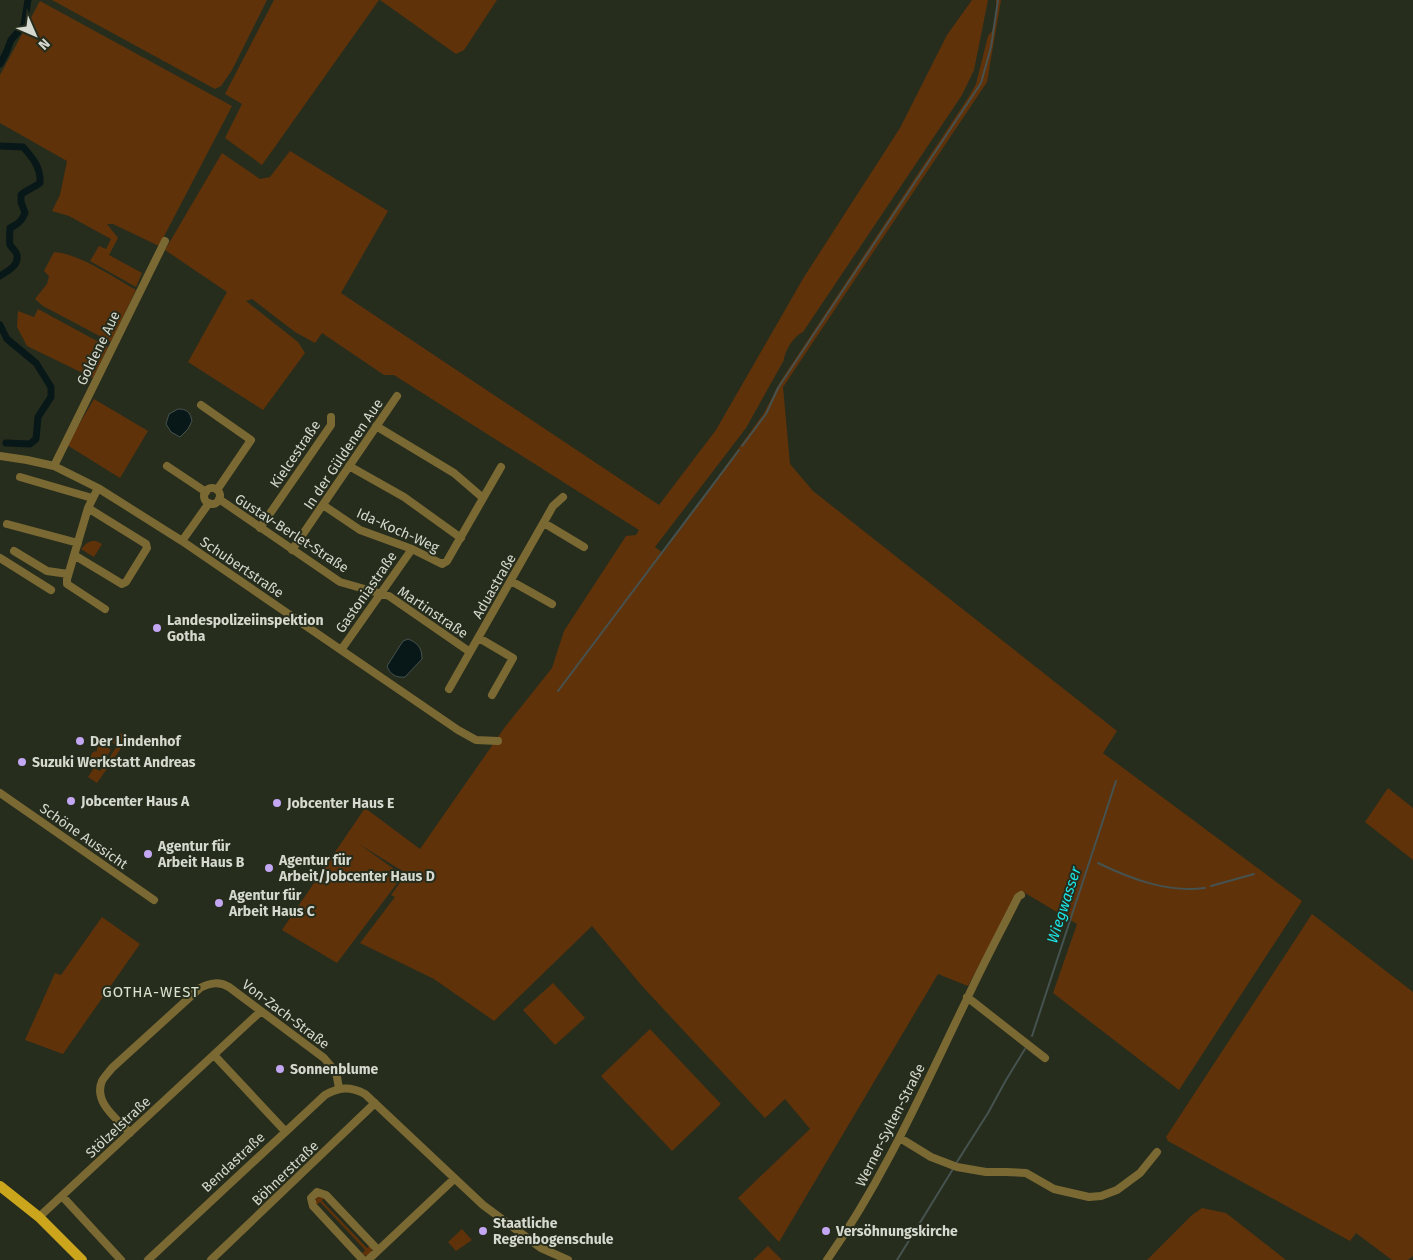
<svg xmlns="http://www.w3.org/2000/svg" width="1413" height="1260" font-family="'Fira Sans',sans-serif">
<rect width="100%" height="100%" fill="#272d1d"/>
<path fill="#5f320a" d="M52,0H267L232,70L221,86L215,89Z
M274,0H379L262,165L225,138L242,104L225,94Z
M380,0H497L464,50L456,54Z
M972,0H988L974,70L962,95L803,332C794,336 785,350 784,360L746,428L655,547L663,553L764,413L780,382L968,98L976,84L988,36L992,31L998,6L996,4V0H1001L987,82L783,387L790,464L813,491L1117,731L1103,753L1302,901L1179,1090L1053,993L1077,924L1025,893L1018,892L968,986L938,974L779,1242L738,1198L810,1129L785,1099L765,1118L642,986L592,926L494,1021L434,979L360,943L395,897L391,895L404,877V872L359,844L401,874V878L337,963L282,930L365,808L420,849L505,727L552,668L564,631L626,536L636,535L639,530L394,375H384L322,333L315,343L295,332L252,299L246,301L298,342L305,353L263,410L188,362L227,292L165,250L222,153L260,179L270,177L290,151L388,211L341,293L659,505L716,430L804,277L900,128L947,35Z
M40,1L232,106L159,246L113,224H107L118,238L109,255L142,273L136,287L90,261L99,246L106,249L111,239L69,216L52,211L60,195L67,161L0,123V75Z
M54,252C80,254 113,277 136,290L111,342L43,306L35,299L47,284L49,276L44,271Z
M38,309L108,347L93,378L27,346L17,327L18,311L34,317Z
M94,399L148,431L120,478L67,445Z
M92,541H96L102,544L94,557L81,549L87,543Z
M124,733L129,736L113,760L109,758L117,746L112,742L118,734Z
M100,743L111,750L101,765L90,757L93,752L97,751V748Z
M107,760L111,763L97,783L88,777L94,768L100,771Z
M1388,788L1413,808V860L1365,822Z
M1312,914L1413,992V1256L1408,1260H1392L1356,1233L1350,1241L1168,1141L1166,1137Z
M102,917L140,944L63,1054L25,1040L55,973L61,975Z
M553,983L585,1018L555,1045L523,1010Z
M650,1029L721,1104L672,1151L601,1076Z
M319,1195L325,1197L322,1201L367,1248L371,1245L372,1252L367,1256L362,1254L365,1250L320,1202L316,1206L315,1200Z
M1202,1208L1226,1213L1286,1260H1147L1192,1215Z
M462,1229L472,1240L456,1251L448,1242Z
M768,1246L782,1260H753Z"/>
<path fill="#081818" stroke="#46524f" d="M178,409C187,409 190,412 192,421L188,429L180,437L171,432L166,424L169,414Z
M408,639C418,643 422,648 422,659L405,677C397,678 390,675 387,666L403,641Z"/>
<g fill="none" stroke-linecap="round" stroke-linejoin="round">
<path stroke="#46524f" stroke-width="2" d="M742,446L766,414L778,388L981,83L991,47L998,0
M558,691L739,450
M1098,863C1131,879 1168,893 1205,888
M1211,886L1254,874
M1032,1036L1116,781
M955,1165L988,1113L1006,1080L1025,1049
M897,1260L953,1169"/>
<path stroke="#081818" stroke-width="7" d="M0,64L6,53L11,40L24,25L28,0
M0,146L23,147C33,158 41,168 40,183C34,188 27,189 21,195V202L25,213C22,221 18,224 10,228C10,233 9,240 10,245C12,248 16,251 17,255C19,266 7,271 0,276
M0,325L7,339L36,363L51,387V397L38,417L36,439L30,444L6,443"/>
<path stroke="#7b6933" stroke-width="8" d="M201,405L251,440L217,490
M376,426L454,473L483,498
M0,456L27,460L54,466L98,488L182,541L458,730L476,740L498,741
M54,466L165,241
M167,466L206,492
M349,466L404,497L461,538
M20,477L92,498
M98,488L88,508L67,579V584L105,609
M204 496a8 8 0 1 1 16 0a8 8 0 1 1-16 0Z
M219,499L340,582L389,596L470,652
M323,505L360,530L412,549L442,564L447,561L501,467
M544,523L584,547
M7,524L78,543
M260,528L331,425V417
M182,541L209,503
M292,550L397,396
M14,551L47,571L68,574
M74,555L122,584L126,582L147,548L146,544L88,508
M0,558L51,590
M511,581L552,604
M479,638L513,658L492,695
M341,650L412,549
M449,689L553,506L563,497
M0,793L154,900
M967,997L1045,1058
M214,1055L285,1131
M130,1133C117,1119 93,1102 102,1081C105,1076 109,1072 112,1068L200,988C210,983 219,981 229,987L324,1058L336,1072L339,1088
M900,1138L931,1157L957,1167L986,1172H1006L1026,1173L1054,1189L1089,1197L1101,1196L1117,1190L1140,1173L1157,1152
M62,1196L121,1260
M39,1217L261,1011
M148,1260L325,1095C339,1087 350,1086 365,1094L483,1205L541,1248L568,1260
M211,1260L375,1103
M363,1260L313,1206L311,1198L317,1192L326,1195L378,1250
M368,1260L454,1179
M827,1260C885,1177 923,1089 967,999C983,964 1001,931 1018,897L1021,895"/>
<path stroke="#cba61d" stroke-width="10" d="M0,1186L39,1217L82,1260"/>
</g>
<g fill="#c3a7f2" stroke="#272d1d" stroke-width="2">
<circle cx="157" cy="628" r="5"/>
<circle cx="80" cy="741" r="5"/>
<circle cx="22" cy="762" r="5"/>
<circle cx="71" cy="801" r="5"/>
<circle cx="277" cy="803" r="5"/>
<circle cx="148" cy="854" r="5"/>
<circle cx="269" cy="868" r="5"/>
<circle cx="219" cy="903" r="5"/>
<circle cx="280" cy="1069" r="5"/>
<circle cx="483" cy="1231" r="5"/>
<circle cx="826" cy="1231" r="5"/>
</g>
<g text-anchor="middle" stroke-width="4" stroke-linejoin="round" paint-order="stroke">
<g font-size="14" fill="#d5d9cf" stroke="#272d1d">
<text transform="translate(98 348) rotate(-64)" y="5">Goldene Aue</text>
<text transform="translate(295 454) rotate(-56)" y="5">Kielcestraße</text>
<text transform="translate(343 454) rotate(-56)" y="5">In der Güldenen Aue</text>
<text transform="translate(398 530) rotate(24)" y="5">Ida-Koch-Weg</text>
<text transform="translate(292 533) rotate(33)" y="5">Gustav-Berlet-Straße</text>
<text transform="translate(242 567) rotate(34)" y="5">Schubertstraße</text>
<text transform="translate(494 586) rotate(-60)" y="5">Aduastraße</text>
<text transform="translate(366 592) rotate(-55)" y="5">Gastoniastraße</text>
<text transform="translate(433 612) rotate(34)" y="5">Martinstraße</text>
<text transform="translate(84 836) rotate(35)" y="5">Schöne Aussicht</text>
<text transform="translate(286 1014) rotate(37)" y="5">Von-Zach-Straße</text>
<text transform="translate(890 1125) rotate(-63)" y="5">Werner-Sylten-Straße</text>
<text transform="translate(118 1127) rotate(-43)" y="5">Stölzelstraße</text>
<text transform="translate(233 1162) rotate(-43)" y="5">Bendastraße</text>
<text transform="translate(285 1173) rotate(-44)" y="5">Böhnerstraße</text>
</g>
<g font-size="14" font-weight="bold" fill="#d5d9cf" stroke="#272d1d" text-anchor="start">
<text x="167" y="625">Landespolizeiinspektion<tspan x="167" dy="16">Gotha</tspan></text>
<text x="90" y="746">Der Lindenhof</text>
<text x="32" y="767">Suzuki Werkstatt Andreas</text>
<text x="81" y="806">Jobcenter Haus A</text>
<text x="287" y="808">Jobcenter Haus E</text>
<text x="158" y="851">Agentur für<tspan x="158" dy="16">Arbeit Haus B</tspan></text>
<text x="279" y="865">Agentur für<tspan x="279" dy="16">Arbeit/Jobcenter Haus D</tspan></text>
<text x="229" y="900">Agentur für<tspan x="229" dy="16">Arbeit Haus C</tspan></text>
<text x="290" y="1074">Sonnenblume</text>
<text x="493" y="1228">Staatliche<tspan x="493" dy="16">Regenbogenschule</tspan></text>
<text x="836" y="1236">Versöhnungskirche</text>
</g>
<g font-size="15" font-style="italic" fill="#19e4e7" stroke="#272d1d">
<text transform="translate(1064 905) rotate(-72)" y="5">Wiegwasser</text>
</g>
<g font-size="15" letter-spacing="1" fill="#dae3ce" stroke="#272d1d">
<text x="151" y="997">GOTHA-WEST</text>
</g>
</g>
<g transform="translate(35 35) rotate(135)" stroke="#272d1d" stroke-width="4" paint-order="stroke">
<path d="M0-4L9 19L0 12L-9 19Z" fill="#d5d9cf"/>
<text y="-8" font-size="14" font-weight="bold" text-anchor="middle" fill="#d5d9cf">N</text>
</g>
</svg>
